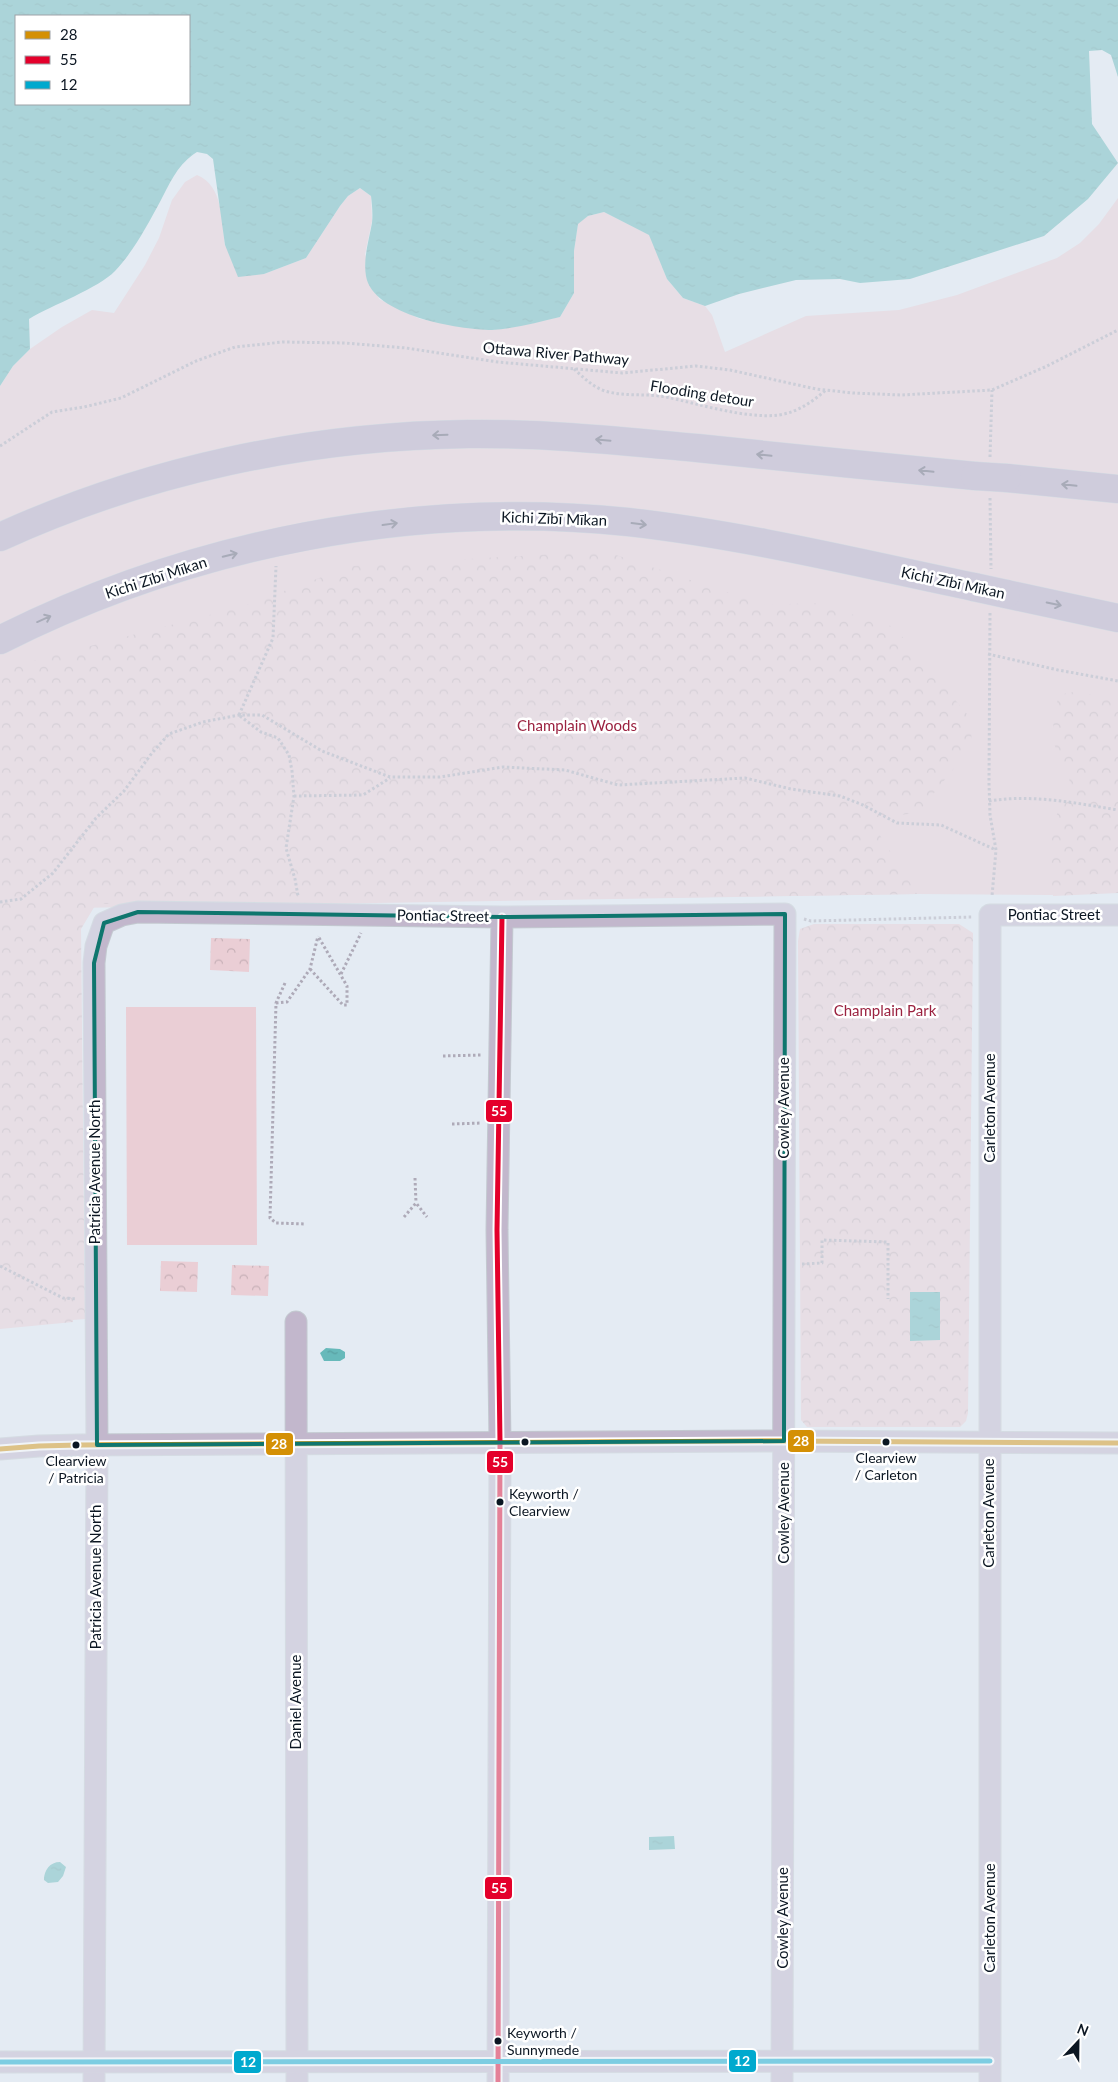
<svg xmlns="http://www.w3.org/2000/svg" width="1118" height="2082" font-family="Lato,sans-serif">
<defs>
<pattern id="forest-crowns" width="20" height="18" patternUnits="userSpaceOnUse" patternTransform="scale(1.25)"><rect width="20" height="18" fill="#eaced5"/><path d="M2 6a3 3 0 1 1 6 0M12 15a3 3 0 1 1 6 0" fill="none" stroke="#c7b0b7"/></pattern>
<pattern id="water-ripples" width="26" height="14" patternUnits="userSpaceOnUse" patternTransform="scale(1.25)"><rect width="26" height="14" fill="#67b9ba"/><path d="M2 4q2-2 4 0t4 0M15 11q2-2 4 0t4 0" fill="none" stroke="#589ea0"/></pattern>
</defs>
<rect width="100%" height="100%" fill="#e4ebf3"/>
<path fill="#eaced5" d="M197,175C223,185 222,222 225,246L264,274L306,258L340,206L348,196L360,188L371,196L372,221L365,254L379,299L420,319L492,330L560,317L574,293V251L578,223L588,216L604,212L650,235L667,279L683,298L705,306L712,315L725,352L806,316L899,310L957,295L1057,258L1080,243L1099,224L1118,198V892L1051,895L917,894L73,908L0,907V386L13,366L30,349L62,327L92,310L114,313L145,265L159,238L172,200L185,182Z
M126,1007H256L257,1245H127Z"/>
<path fill="url(#forest-crowns)" d="M604,551L765,605L814,603L894,627L972,720L971,747L918,813L869,818L917,894L299,903L96,904L81,929L85,1319L73,1320V1322L0,1329V679L17,665L240,607L352,566Z
M1069,692L1118,697V893L1053,896C1051,867 1048,836 1059,809C1061,804 1068,799 1072,794L1069,778L1060,763L1054,743L1053,715L1059,696Z
M814,924H959L973,933L968,1413L966,1421L960,1427H807L801,1420L798,941L800,929Z
M211,938L250,939L249,972L210,970Z
M161,1261L198,1262L197,1292L160,1291Z
M232,1265L269,1266L268,1296L231,1295Z"/>
<path fill="url(#water-ripples)" fill-rule="evenodd" d="M0,0H1118V77L1111,55L1102,50L1089,51L1092,124L1118,163L1088,199L1044,236L910,279L860,283L840,279L796,280L739,294L705,306L683,298L667,279L649,235L604,212L588,216L578,224L574,251V293L560,317C538,322 514,329 492,330C459,330 372,315 366,276C363,258 369,240 372,223C373,214 372,204 371,196L360,188L348,196L340,206L306,258L264,274L238,277L225,245L213,159L207,154L197,152C178,164 171,181 161,200C148,224 134,251 115,271C99,288 52,305 29,319L30,349L13,366L0,386ZM16,16H189V104H16Z
M910,1292H940V1340L910,1341Z
M326,1348L340,1349L345,1352V1358L340,1361H324L320,1353Z
M674,1836L675,1849L649,1850V1837Z
M60,1862L66,1867L63,1876L58,1882L48,1883L44,1880C44,1870 50,1862 60,1862Z"/>
<g fill="none" stroke-linecap="round" stroke-linejoin="round">
<g stroke="#c3c9d0" stroke-width="23">
<path id="minor" d="M296,1322L297,2082
M0,1449L39,1446L79,1445L784,1441L1118,1443
M0,2062L990,2061
M94,2082L97,1445L94,963L96,946L104,923L122,915L138,912L502,917L785,914L782,2082
M498,2082L500,1442L497,1230L502,917
M990,2082V915H1118"/>
</g>
<g stroke="#c3c9d0" stroke-width="29">
<path id="highway" d="M1007,478L1118,489
M0,537C147,470 307,436 468,434C545,433 621,441 697,448C790,458 882,467 975,476
M1006,594L1118,618
M0,640C192,543 414,500 628,522C745,535 859,563 974,587"/>
</g>
<path stroke="#aeaab8" stroke-width="3" stroke-dasharray="2.5 2.5" stroke-linecap="butt" d="M574,369C584,378 593,387 605,391C625,397 646,393 666,397C700,404 745,419 779,415C798,412 812,402 826,390
M0,446L52,412L84,407L121,398L196,361L235,347L283,342L345,343L406,348L498,362L622,373L696,366L730,370L816,389L853,393L901,395L992,390L1045,367L1118,330
M990,457L992,390
M990,498L991,569
M990,613L989,783L990,815L996,850L992,896
M988,654L1058,670L1118,681
M239,715L273,638L276,566
M240,716L261,732L278,738L289,755L292,771L294,796L286,848L295,879L298,896
M294,796L363,795L390,778
M989,801C1033,794 1075,803 1118,810
M0,902L21,899L53,873L96,818L124,791L152,753L169,734L203,722L239,715H262L322,751L390,777H440L503,767L565,770L618,785L745,778L791,789L840,796L863,805L897,823L941,825L996,850
M804,919L811,921L973,917
M310,969L343,1005H347V986L318,936
M341,974L361,933
M285,983L276,1003L270,1218L276,1223L305,1224
M276,1003L287,1002L310,969L318,936
M443,1056L482,1055
M452,1124L482,1123
M415,1178L416,1203
M404,1217L416,1203L427,1217
M802,1264L822,1263V1240L888,1242V1299
M0,1266L63,1298L77,1299"/>
<use href="#minor" stroke="#c2b7cc" stroke-width="21"/>
<use href="#highway" stroke="#b5a6c2" stroke-width="28"/>
<g stroke="#c3c9d0" stroke-width="29" stroke-linecap="butt">
<path id="highway-bridge" d="M975,476L1007,478
M974,587L1006,594"/>
</g>
<use href="#highway-bridge" stroke="#b5a6c2" stroke-width="28"/>
<g stroke="#fff" stroke-width="9">
<path id="bus-1" d="M0,1449L39,1446L79,1445L784,1441L1118,1443"/>
</g>
<g stroke="#fff" stroke-width="9">
<path id="bus-2" d="M498,2082L500,1442L497,1230L502,917"/>
</g>
<g stroke="#fff" stroke-width="9">
<path id="bus-3" d="M0,2062L990,2061"/>
</g>
<use href="#bus-1" stroke="#d49005" stroke-width="5"/>
<use href="#bus-2" stroke="#e4002b" stroke-width="5"/>
<use href="#bus-3" stroke="#00a9ce" stroke-width="5"/>
</g>
<defs><path id="oneway-shaft" d="M-6 0H5M1.5-3L5.5 0L1.5 3" fill="none" stroke-width="1.6" stroke-linecap="round" stroke-linejoin="round" transform="scale(1.25)"/></defs>
<g stroke="#605e72">
<use href="#oneway-shaft" transform="translate(440 435) rotate(178)"/>
<use href="#oneway-shaft" transform="translate(603 440) rotate(-175)"/>
<use href="#oneway-shaft" transform="translate(764 455) rotate(-174)"/>
<use href="#oneway-shaft" transform="translate(926 471) rotate(-174)"/>
<use href="#oneway-shaft" transform="translate(1069 485) rotate(-174)"/>
<use href="#oneway-shaft" transform="translate(390 524) rotate(-8)"/>
<use href="#oneway-shaft" transform="translate(639 524) rotate(7)"/>
<use href="#oneway-shaft" transform="translate(230 555) rotate(-14)"/>
<use href="#oneway-shaft" transform="translate(1054 604) rotate(12)"/>
<use href="#oneway-shaft" transform="translate(44 619) rotate(-24)"/>
</g>
<path d="M0 0H1118V2082H0ZM138,912L502,917L785,914L784,1441L97,1445L94,963L104,923Z" fill="#e4ebf3" fill-opacity=".55" fill-rule="evenodd"/>
<path fill="none" stroke="#0f766e" stroke-width="4" stroke-linejoin="round" d="M138,912L502,917L785,914L784,1441L97,1445L94,963L104,923Z"/>
<g fill="#0b1622" stroke="#fff" stroke-width="2">
<circle cx="525" cy="1442" r="4.5"/>
<circle cx="886" cy="1442" r="4.5"/>
<circle cx="76" cy="1445" r="4.5"/>
<circle cx="500" cy="1502" r="4.5"/>
<circle cx="498" cy="2041" r="4.5"/>
</g>
<g text-anchor="middle" stroke-width="5" stroke-linejoin="round" paint-order="stroke">
<g font-size="14" fill="#0b1622" stroke="#fff">
<text x="886" y="1463">Clearview<tspan x="886" dy="17">/ Carleton</tspan></text>
<text x="76" y="1466">Clearview<tspan x="76" dy="17">/ Patricia</tspan></text>
<text x="509" y="1499" text-anchor="start">Keyworth /<tspan x="509" dy="17">Clearview</tspan></text>
<text x="507" y="2038" text-anchor="start">Keyworth /<tspan x="507" dy="17">Sunnymede</tspan></text>
</g>
<g font-size="15" fill="#0b1622" stroke="#fff">
<text transform="translate(556 354) rotate(5)" y="5">Ottawa River Pathway</text>
<text transform="translate(702 394) rotate(9)" y="5">Flooding detour</text>
<text transform="translate(554 519) rotate(2)" y="5">Kichi Zībī Mīkan</text>
<text transform="translate(156 578) rotate(-18)" y="5">Kichi Zībī Mīkan</text>
<text transform="translate(953 583) rotate(12)" y="5">Kichi Zībī Mīkan</text>
<text x="1054" y="920">Pontiac Street</text>
<text transform="translate(443 916) rotate(1)" y="5">Pontiac Street</text>
<text transform="translate(784 1108) rotate(-90)" y="5">Cowley Avenue</text>
<text transform="translate(990 1108) rotate(-90)" y="5">Carleton Avenue</text>
<text transform="translate(95 1172) rotate(-90)" y="5">Patricia Avenue North</text>
<text transform="translate(784 1513) rotate(-90)" y="5">Cowley Avenue</text>
<text transform="translate(989 1513) rotate(-90)" y="5">Carleton Avenue</text>
<text transform="translate(96 1577) rotate(-90)" y="5">Patricia Avenue North</text>
<text transform="translate(296 1702) rotate(-90)" y="5">Daniel Avenue</text>
<text transform="translate(783 1918) rotate(-90)" y="5">Cowley Avenue</text>
<text transform="translate(990 1918) rotate(-90)" y="5">Carleton Avenue</text>
</g>
<g font-size="15" fill="#9b2240" stroke="#fff">
<text x="577" y="731">Champlain Woods</text>
<text x="885" y="1016">Champlain Park</text>
</g>
</g>
<g stroke="#fff" stroke-width="2">
<rect x="485" y="1099" width="28" height="24" rx="5" fill="#e4002b"/>
<rect x="787" y="1429" width="28" height="24" rx="5" fill="#d49005"/>
<rect x="265" y="1432" width="29" height="24" rx="5" fill="#d49005"/>
<rect x="486" y="1450" width="28" height="24" rx="5" fill="#e4002b"/>
<rect x="484" y="1876" width="29" height="24" rx="5" fill="#e4002b"/>
<rect x="728" y="2049" width="29" height="24" rx="5" fill="#00a9ce"/>
<rect x="233" y="2050" width="29" height="24" rx="5" fill="#00a9ce"/>
</g>
<g font-size="14" text-anchor="middle" font-weight="bold" fill="#fff">
<text x="499" y="1116">55</text>
<text x="801" y="1446">28</text>
<text x="279" y="1449">28</text>
<text x="500" y="1467">55</text>
<text x="499" y="1893">55</text>
<text x="742" y="2066">12</text>
<text x="248" y="2067">12</text>
</g>
<rect x="15" y="15" width="175" height="90" fill="#ffffff" stroke="#9da2a7"/>
<rect x="25" y="31" width="25" height="8" fill="#d49005" stroke="#9da2a7"/>
<text x="60" y="40" font-size="15" fill="#0b1622">28</text>
<rect x="25" y="56" width="25" height="8" fill="#e4002b" stroke="#9da2a7"/>
<text x="60" y="65" font-size="15" fill="#0b1622">55</text>
<rect x="25" y="81" width="25" height="8" fill="#00a9ce" stroke="#9da2a7"/>
<text x="60" y="90" font-size="15" fill="#0b1622">12</text>
<g transform="translate(1078 2042) rotate(22)" stroke="#ffffff" stroke-width="4" paint-order="stroke">
<path d="M0-4L9 19L0 12L-9 19Z" fill="#0b1622"/>
<text y="-8" font-size="14" font-weight="bold" text-anchor="middle" fill="#0b1622">N</text>
</g>
</svg>
